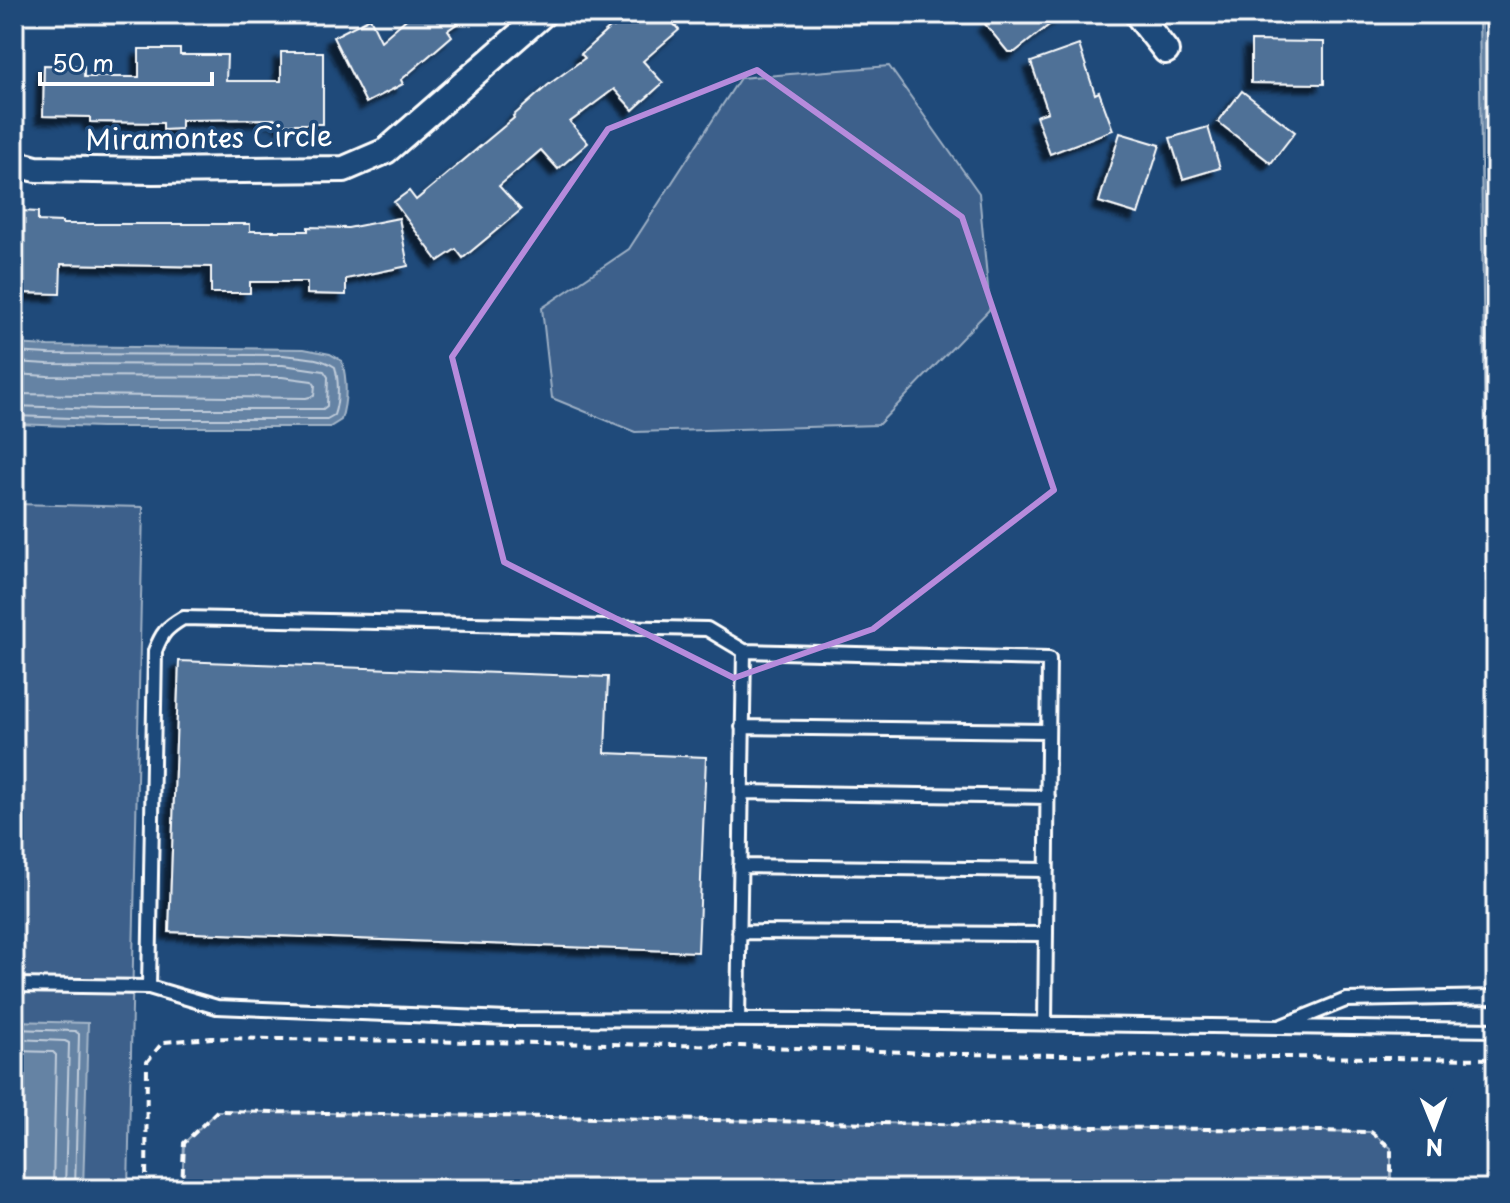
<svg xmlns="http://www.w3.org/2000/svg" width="1510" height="1203" font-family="'Playpen Sans',sans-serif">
<defs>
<filter id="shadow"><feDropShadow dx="-7" dy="7" stdDeviation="2" flood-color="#0009"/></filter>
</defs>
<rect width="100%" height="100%" fill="#1f4a7a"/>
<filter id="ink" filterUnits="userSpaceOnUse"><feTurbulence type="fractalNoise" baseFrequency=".0125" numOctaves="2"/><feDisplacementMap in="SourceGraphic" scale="16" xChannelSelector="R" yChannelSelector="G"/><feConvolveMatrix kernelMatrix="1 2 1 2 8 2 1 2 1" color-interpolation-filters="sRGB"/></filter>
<g filter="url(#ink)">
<path fill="#3c618b" stroke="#9eb0c5" stroke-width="2" d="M889,66L979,193L990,309L878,425L635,432L552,398L542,308L629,249L740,78Z
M14,504L143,507L128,1189H14Z
M217,1111L1371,1132L1391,1148V1189H182L184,1143Z"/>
<path fill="#6583a4" stroke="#a3b5c8" stroke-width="2" d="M1479,14H1496V939L1492,931Z
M14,344L48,346L304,349L330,354L342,361C347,380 347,401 341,420L330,427H101L14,424Z
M14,1021L88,1023L83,1189H14Z"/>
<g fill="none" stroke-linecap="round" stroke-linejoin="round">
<path stroke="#c1cddb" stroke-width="2" d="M1486,14L1496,671
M14,352L48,354L283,355C301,357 320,357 335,367C339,381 339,401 334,415L327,419H101L14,416
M14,362L48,364L283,365L324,371L328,377L327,406L323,409H101L14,406
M14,374L48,376L282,377L312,381L315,385L314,396L306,398L14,394
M14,1029L75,1031L79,1034L75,1189
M14,1039L65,1041L69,1043L65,1189
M14,1051L53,1052L56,1055L53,1189"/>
</g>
<path fill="#507197" stroke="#fff" stroke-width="2" filter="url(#shadow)" d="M412,14H471L448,30L452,36L401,80L403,84L366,103L333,37L370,18L381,41Z
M630,14H665L679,30L643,61L663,83L633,110L614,89L570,122L588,143L558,169L541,150L499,186L521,210L463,258L456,249L438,261L394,202L409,191L416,200L514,118L513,116L548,85L585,58L581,54L612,26L614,28Z
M997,14H1063L1015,52H1008L985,24Z
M1251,41L1324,42V84L1251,83Z
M1079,45L1095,94L1099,92L1113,130L1050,154L1036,116L1048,112L1031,62Z
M139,49H180V55H227L226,81H281V52H323V124H281V119L181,120V129L163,130V123L90,122V117L43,116L44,65L84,66V77H139Z
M1242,91L1295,132L1271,163L1218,122Z
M1208,127L1220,168L1183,179L1170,138Z
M1120,133L1160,145L1138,214L1099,202Z
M21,211L38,212V221L62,222V224H250V231H308V227L348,228L399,218L408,266L346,279V295L307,294V282H250V293H211V267L61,264L60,294L19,293Z
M179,661L608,677L605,753L706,757L698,952L169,932Z"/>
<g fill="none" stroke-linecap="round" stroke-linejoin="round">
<g stroke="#fff" stroke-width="18">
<path id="service" d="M744,651L1049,659L1045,1024
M742,727L1048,731
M742,792L1048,797
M740,866L1047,870
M739,932L1046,934
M14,985L149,987L217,1007L508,1019L800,1020L1279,1027
M149,987L155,651C162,633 166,628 183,618L707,629L744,651L738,1020
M1496,997L1346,1000L1279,1027L1496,1030"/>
</g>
<g stroke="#fff" stroke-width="30">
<path id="minor" d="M1137,14L1166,51
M14,163L36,169L153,171L344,169L386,151L543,14"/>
</g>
<path stroke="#fff" stroke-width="4" stroke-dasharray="8 6" stroke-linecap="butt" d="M146,1189L147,1062L163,1042L211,1038L740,1046L958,1054L1496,1059
M182,1189L184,1143L217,1111L1371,1132L1391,1148V1189"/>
<use href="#service" stroke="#1f4a7a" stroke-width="12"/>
<use href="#minor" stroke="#1f4a7a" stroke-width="24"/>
</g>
</g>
<path fill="none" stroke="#b68bdc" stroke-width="6" stroke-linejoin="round" d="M757,70L962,217L1054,490L873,629L734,678L504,562L452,357L608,129Z"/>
<g text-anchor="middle" stroke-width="7" stroke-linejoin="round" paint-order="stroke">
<g font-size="28" fill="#fff" stroke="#1f4a7a">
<text transform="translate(209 138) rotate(-1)" y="10">Miramontes Circle</text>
</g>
</g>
<rect width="1510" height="1203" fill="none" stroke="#1f4a7a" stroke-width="48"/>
<rect x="24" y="24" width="1462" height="1155" fill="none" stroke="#fff" stroke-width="3" filter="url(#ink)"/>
<g transform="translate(1434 1127) rotate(179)" stroke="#1f4a7a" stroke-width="6" paint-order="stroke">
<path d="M0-6L14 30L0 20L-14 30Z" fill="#ffffff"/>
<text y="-12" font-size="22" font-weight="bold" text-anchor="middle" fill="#ffffff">N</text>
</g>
<path d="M40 72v12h172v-12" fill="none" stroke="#ffffff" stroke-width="4"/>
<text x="52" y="72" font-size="24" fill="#ffffff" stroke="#1f4a7a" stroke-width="6" paint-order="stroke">50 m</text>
</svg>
